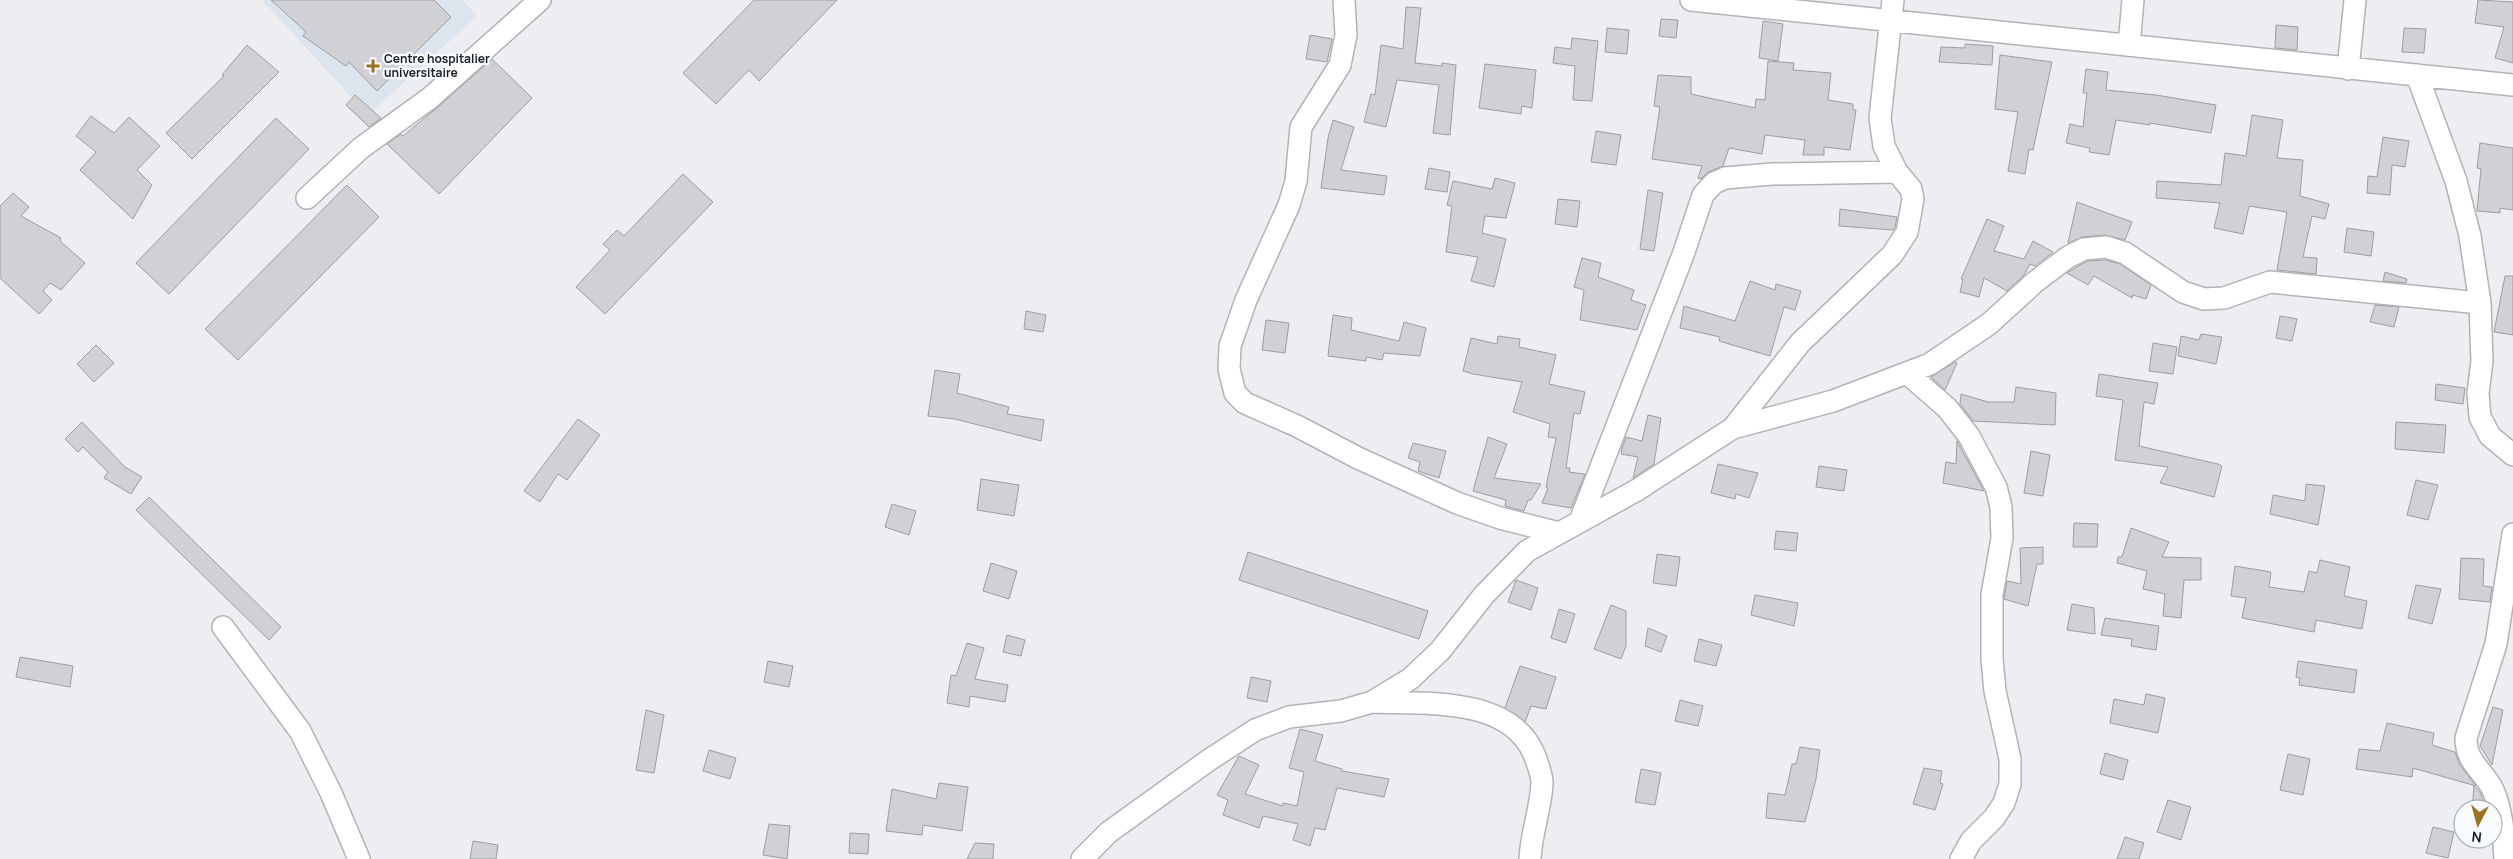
<svg xmlns="http://www.w3.org/2000/svg" width="2513" height="859" font-family="Manrope,sans-serif">
<rect width="100%" height="100%" fill="#eceef2"/>
<path fill="#dce4ed" d="M262,0H462L477,16L368,115Z"/>
<path fill="#cfd1d5" stroke="#9b9ea1" d="M271,0H434L451,17L377,91L349,62L346,66L303,36L306,32Z
M754,0H837L759,81L749,70L716,104L683,73Z
M2478,0L2513,2V63L2495,58L2504,27L2475,23Z
M1406,7L1421,8L1415,63L1442,66V63L1456,65L1450,135L1433,133L1439,85L1397,80L1386,127L1364,122L1371,94L1375,95L1381,45L1403,49Z
M1661,19L1678,20L1676,38L1659,36Z
M1763,21L1783,24L1778,61L1759,58Z
M2276,25L2298,27L2297,50L2275,48Z
M1607,28L1629,30L1627,54L1605,52Z
M2404,28L2426,29L2424,53L2402,52Z
M1310,35L1332,39L1327,62L1306,59Z
M1572,38L1598,41L1592,101L1573,100L1575,66L1553,63L1555,47L1571,49Z
M1965,44L1993,46L1992,65L1939,62L1941,47L1965,48Z
M247,45L279,72L192,159L166,133L224,76L222,75Z
M2000,55L2052,62L2033,150L2029,149L2025,174L2008,171L2018,112L1995,109Z
M492,59L532,98L439,194L387,144L401,134L403,136L438,107Z
M1768,61L1794,63L1793,70L1831,73L1828,100L1853,104V110H1856L1850,150L1824,147V155H1803L1805,140L1765,135L1762,154L1729,148L1723,166L1708,172L1701,179L1698,178L1702,166L1652,159L1660,107L1654,106L1658,75L1691,77V94L1755,108L1756,99L1765,100Z
M1485,64L1536,70L1532,108L1522,106L1521,114L1479,108Z
M2086,69L2108,72L2106,90L2156,95L2216,105L2211,133L2150,123V125L2116,120L2109,155L2089,152L2090,148L2066,143L2070,124L2083,127L2087,93H2083Z
M355,95L381,118L369,127L346,105Z
M2252,115L2283,120L2277,158L2303,160L2300,196L2329,204L2325,219L2312,216L2303,257L2317,258L2316,274L2277,270L2287,212L2249,206L2243,234L2214,228L2220,203L2156,198L2157,181L2221,185L2225,153L2246,156Z
M91,116L114,133L129,117L160,146L137,170L152,185L133,219L80,170L96,152L76,136Z
M276,118L309,149L169,294L136,263Z
M1333,120L1354,127L1341,170L1387,176L1384,195L1321,188L1328,138Z
M1596,131L1621,135L1616,165L1591,162Z
M2383,137L2409,141L2405,167L2392,165L2390,195L2367,193L2368,176L2377,177Z
M2480,143L2513,148V210L2500,208V213L2477,211L2481,169L2477,168Z
M1429,168L1450,172L1447,192L1425,189Z
M683,174L713,202L605,314L576,287L610,250L603,244L617,230L624,236Z
M1495,178L1515,183L1506,218L1485,216L1482,233L1506,239L1494,287L1471,281L1478,257L1446,252L1452,206L1447,205L1453,181L1492,189Z
M347,185L379,217L238,360L205,329Z
M1648,190L1663,193L1654,251L1640,249Z
M13,193L29,207L21,216L61,238L60,241L85,263L61,290L50,283L43,291L52,300L39,314L0,278V206Z
M1558,199L1580,201L1577,227L1555,224Z
M2077,202L2132,222L2125,240L2105,235L2083,237L2068,243Z
M1840,209L1897,217L1895,227L1893,230L1839,226Z
M1987,219L2004,226L1994,251L2024,259L2033,241L2053,252L2035,266L2030,264L2024,275L2007,291L1984,278L1979,297L1960,292L1963,279H1961Z
M2347,228L2374,232L2371,256L2344,252Z
M1582,258L1601,263L1598,277L1634,290L1631,300L1646,305L1637,330L1580,320L1584,290L1574,287Z
M2105,260L2120,264L2151,285L2146,299L2133,295L2132,298L2094,276L2088,285L2067,273L2087,261Z
M2385,272L2407,279L2406,283L2383,281Z
M2505,276H2513V335L2494,332Z
M1750,281L1775,290L1776,284L1801,291L1795,310L1784,307L1770,356L1719,341L1720,337L1680,328L1684,306L1735,321Z
M2375,305L2399,307L2394,327L2370,322Z
M1026,311L1046,315L1043,332L1024,329Z
M1333,315L1352,318L1351,330L1399,341L1404,322L1426,328L1420,356L1384,353L1382,360L1366,357V361L1328,356Z
M2280,316L2297,319L2292,341L2276,338Z
M1266,320L1289,323L1285,353L1262,350Z
M2201,334L2222,337L2216,364L2178,356L2181,336L2199,340Z
M1498,336L1520,339L1519,347L1556,355L1549,384L1585,392L1580,414L1574,413L1566,468H1570L1569,472L1585,474L1571,508L1542,503L1548,488L1546,487L1556,438L1548,437L1550,424L1513,412L1522,382L1473,374L1463,371L1471,338L1497,344Z
M2153,343L2177,347L2173,374L2149,371Z
M96,345L114,363L94,382L77,364Z
M1955,362L1957,363L1945,390L1931,377Z
M935,370L960,374L957,393L1009,407L1007,414L1044,420L1041,441L955,419L928,416Z
M2099,374L2158,383L2154,404L2144,402L2139,446L2218,464L2222,466L2214,497L2160,483L2168,467L2115,460L2123,400L2096,396Z
M2436,384L2465,388L2463,404L2435,400Z
M2016,387L2056,393L2055,425L1973,421L1960,404L1961,394L1988,402H2014Z
M1648,415L1661,418L1654,464L1633,478L1638,457L1621,454L1622,448L1626,437L1642,441Z
M578,419L600,435L567,480L558,474L540,502L524,491Z
M82,422L125,467L142,477L131,494L104,478L108,472L83,447L78,452L65,439Z
M2396,422L2446,425L2444,453L2395,449Z
M1488,437L1507,444L1494,478L1541,484L1531,500H1528L1524,511L1505,506L1506,500L1473,491Z
M1957,441L1958,443L1984,491L1943,483L1946,462L1956,464Z
M1413,443L1446,451L1439,478L1418,471L1420,462L1408,458Z
M2031,451L2050,455L2043,496L2024,493Z
M1718,464L1758,473L1749,498L1736,494L1735,499L1711,493Z
M1819,466L1847,470L1844,491L1816,487Z
M981,479L1019,485L1014,516L977,510Z
M2416,480L2438,485L2428,520L2407,515Z
M2306,484L2325,486L2318,525L2270,514L2273,495L2305,501Z
M149,497L281,627L269,640L136,510Z
M892,504L916,511L909,535L885,527Z
M2074,523L2098,524L2097,547H2073Z
M2131,528L2169,542L2162,557L2201,558V580H2184L2181,618L2163,616L2165,594L2143,589L2147,571L2117,563L2118,557H2122Z
M1776,531L1798,533L1796,551L1774,549Z
M2043,547V564H2037L2028,606L2004,599L2007,581L2021,584L2020,548Z
M1248,552L1428,611L1419,639L1239,580Z
M1657,554L1680,557L1676,586L1653,583Z
M2461,558L2484,559L2483,586L2492,587L2490,602L2459,599Z
M2320,560L2350,567L2344,596L2367,601L2362,629L2316,620L2314,632L2242,618L2246,598L2231,596L2235,566L2271,572L2269,587L2304,592L2309,571L2317,573Z
M991,563L1017,571L1009,599L983,591Z
M1516,580L1538,588L1531,610L1508,602Z
M2416,585L2441,589L2432,624L2408,618Z
M1755,595L1798,603L1794,626L1751,615Z
M2072,604L2094,608L2095,634L2067,630Z
M1611,605L1626,611V646L1621,659L1594,649Z
M1559,609L1575,614L1566,643L1551,638Z
M2105,618L2159,626L2156,650L2131,646L2132,639L2101,635Z
M1648,628L1667,636L1661,652L1645,646Z
M1007,635L1025,640L1021,656L1003,652Z
M1699,639L1722,645L1716,666L1694,661Z
M967,643L984,648L975,679L1008,685L1005,702L970,696L969,707L947,703L951,675L956,676Z
M20,657L73,666L70,687L16,677Z
M768,661L793,666L789,687L764,682Z
M2298,661L2357,670L2354,693L2299,685L2300,678L2296,677Z
M1520,666L1556,677L1546,709L1531,706L1525,722L1505,708Z
M1251,677L1271,681L1267,702L1247,698Z
M2146,694L2165,698L2158,733L2110,723L2114,699L2144,705Z
M1680,700L1703,706L1698,726L1675,721Z
M2493,707L2503,710L2492,765L2480,746Z
M646,710L664,715L654,773L636,770Z
M2387,723L2434,733L2432,745L2455,752L2460,765L2476,786L2413,768L2412,777L2356,769L2359,749L2380,751Z
M1300,729L1323,735L1315,761L1342,769V771L1389,779L1384,797L1337,788L1325,830L1315,828L1310,846L1293,840L1298,824L1263,816L1259,828L1223,815L1228,800L1217,795L1239,756L1259,765L1245,794L1283,806V803L1297,806L1304,772L1289,768Z
M1800,747L1820,750L1816,779L1805,822L1766,818L1768,793L1785,795L1792,764H1796Z
M709,750L736,758L730,779L703,771Z
M2105,753L2128,760L2123,780L2100,774Z
M2288,754L2310,759L2303,795L2280,790Z
M1924,768L1942,771L1940,783L1943,784L1935,810L1913,804Z
M1641,769L1661,773L1655,805L1635,802Z
M939,783L968,787L962,831L923,825L922,835L886,831L892,789L936,799Z
M2474,786L2480,792L2486,809H2472Z
M2168,800L2191,807L2181,840L2157,832Z
M769,824L790,826L787,859L763,855Z
M2433,827L2454,832L2448,858L2426,853Z
M850,833L869,834L868,854L849,853Z
M2125,837L2144,843L2139,859H2117Z
M473,841L498,845L496,859H470Z
M975,843L994,844L993,859H967Z"/>
<g fill="none" stroke-linecap="round" stroke-linejoin="round">
<g stroke="#b1b3b7" stroke-width="24">
<path id="street" d="M1344,0L1346,35L1340,65L1301,127L1296,181L1289,205L1246,300L1230,346L1229,369L1235,393L1245,403L1297,426L1358,458L1457,503L1500,518L1559,533
M1691,0L2513,85
M2129,45L2133,0
M2348,69L2355,0
M2417,75L2456,181L2470,236L2480,303L2482,361L2478,393L2480,417L2490,436L2513,455
M307,198L361,148L430,98L540,0
M1908,374L1947,408L1969,436L1996,487L2001,507L2002,538L1992,595V659L1995,691L2010,759V784L2004,803L1994,818L1971,841L1961,859
M1733,428L1800,343L1892,255L1907,232L1913,199L1911,189L1897,172L1884,146L1880,118L1893,0
M1580,521L1683,255L1703,195L1714,183L1725,178L1772,174L1897,172
M223,627L300,731L331,793L359,859
M1372,702C1425,704 1509,696 1534,754C1537,762 1542,774 1542,783C1541,809 1531,833 1530,859
M1082,859L1109,832L1209,760L1255,730L1289,717L1341,711L1372,702L1410,679L1440,651L1484,595L1527,551L1637,490L1733,428L1833,401L1930,364L1989,324L2035,282L2068,257L2084,249L2106,247L2125,253L2183,292L2204,299L2224,298L2270,282L2480,303
M2505,859C2504,837 2502,806 2491,786C2480,768 2466,761 2466,738L2496,644L2513,534"/>
</g>
<use href="#street" stroke="#fff" stroke-width="21"/>
</g>
<path fill="#9c7320" stroke="#f9fcfe" stroke-width="2" d="M370.5 58.5h5v5h5v5h-5v5h-5v-5h-5v-5h5z"/>
<g text-anchor="middle" stroke-width="4.5" stroke-linejoin="round" paint-order="stroke">
<g font-size="12" font-weight="bold" fill="#1c1d1e" stroke="#f9fcfe" text-anchor="start">
<text x="384" y="63">Centre hospitalier<tspan x="384" dy="14">universitaire</tspan></text>
</g>
</g>
<g transform="translate(2478 824) rotate(186)"><circle r="24" fill="#f9fcfe" stroke="#a1a3a4"/>
<path d="M0-4L9 19L0 12L-9 19Z" fill="#9c7320"/>
<text y="-8" font-size="14" font-weight="bold" text-anchor="middle" fill="#1c1d1e">N</text>
</g>
</svg>
